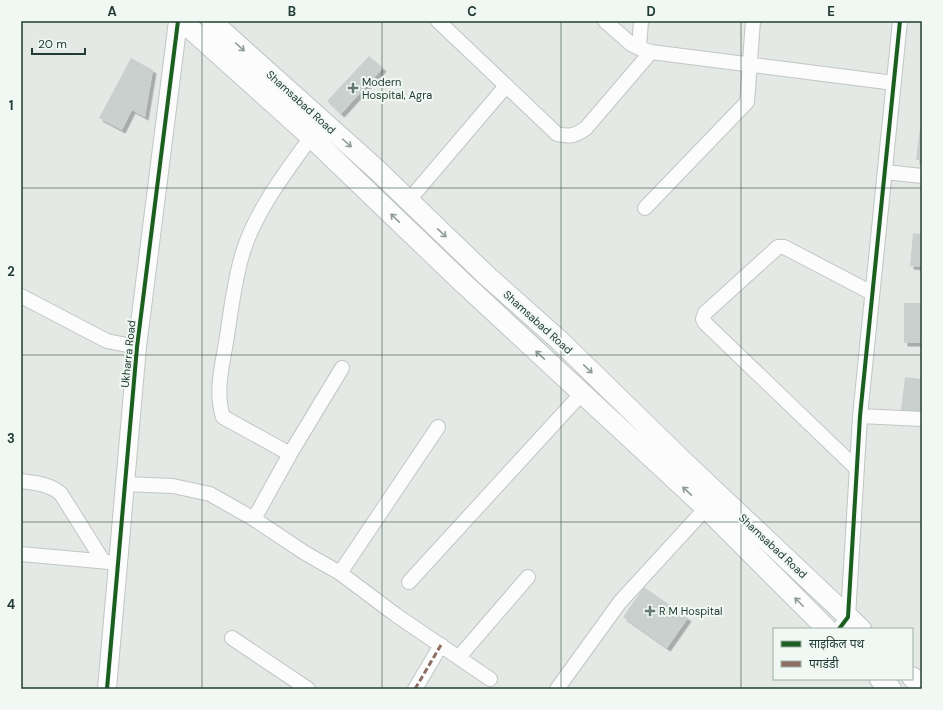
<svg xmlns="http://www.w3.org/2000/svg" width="943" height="710" font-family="'DM Sans','Noto Sans Devanagari',sans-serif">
<defs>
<filter id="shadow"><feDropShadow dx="3.5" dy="3.5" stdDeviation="0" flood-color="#0004"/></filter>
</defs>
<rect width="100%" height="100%" fill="#e4e9e6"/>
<path fill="#cad0cd" filter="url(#shadow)" d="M369,56L383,68L341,114L327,101Z
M131,58L153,70L145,117L132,110L122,130L99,118Z
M920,127H922V160H916Z
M913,233L922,234V267L910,266Z
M904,303H922V343H904Z
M905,377L922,379V413L901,410Z
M644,587L688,618L667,648L623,617Z"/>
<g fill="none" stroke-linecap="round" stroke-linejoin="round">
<g stroke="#c1c6c3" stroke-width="16">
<path id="minor" d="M438,21L557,134C570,137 575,136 586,128L651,52
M605,21L631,44L639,48
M641,21L639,48L651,52L894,83
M885,172L922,176
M409,200L506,86
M645,208L747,102L753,21
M21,296L107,341L137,347
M860,416L922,419
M290,454L342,368
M857,469L705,323L703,319L705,313L778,247H784L872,293
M21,481C36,483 50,484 61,494L103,561
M125,484L173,486L210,494L254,519L305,553L340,573L396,615L490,679
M254,519L290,454L223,417C215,393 222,366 226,342C231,312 234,281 243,252C256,210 286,172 311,137
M21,554L109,562
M340,573L438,427
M409,582L582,393
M839,629L848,617L860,416L900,21
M232,638L308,689
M459,657L528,577
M415,689L441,645
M557,689L620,602L706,508"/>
</g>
<g stroke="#c1c6c3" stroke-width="20">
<path id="tertiary" d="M107,689L137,347L178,21"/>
</g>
<g stroke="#bfc6c3" stroke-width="22">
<path id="secondary" d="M182,21L311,137L461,281L706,508L827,629
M211,21L376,169L486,275L560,341L684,462L861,629
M912,677L922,686
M880,679L891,689"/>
</g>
<use href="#minor" stroke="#fbfcfb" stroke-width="14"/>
<use href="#tertiary" stroke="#fbfcfb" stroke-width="18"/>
<use href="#secondary" stroke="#fbfcfb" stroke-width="20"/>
<path stroke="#8d6e63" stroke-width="3" stroke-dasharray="6 3" stroke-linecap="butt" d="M415,689L441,645"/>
<g stroke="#f1f8f4" stroke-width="6">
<path id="cycleway" d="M839,629L848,617L860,416L900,21
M107,689L137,347L178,21"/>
</g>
<use href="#cycleway" stroke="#1b5e20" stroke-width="4"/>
</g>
<defs><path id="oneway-shaft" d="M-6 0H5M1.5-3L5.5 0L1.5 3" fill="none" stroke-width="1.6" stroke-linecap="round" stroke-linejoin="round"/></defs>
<g stroke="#8e9c96">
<use href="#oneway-shaft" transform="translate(240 47) rotate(42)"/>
<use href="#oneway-shaft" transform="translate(347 143) rotate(42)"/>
<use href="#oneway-shaft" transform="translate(395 218) rotate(-136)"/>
<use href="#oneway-shaft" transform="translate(442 233) rotate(44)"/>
<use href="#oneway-shaft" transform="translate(540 355) rotate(-137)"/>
<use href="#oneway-shaft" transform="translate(588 369) rotate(44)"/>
<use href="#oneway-shaft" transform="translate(687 491) rotate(-137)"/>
<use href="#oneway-shaft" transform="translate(799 602) rotate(-135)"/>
</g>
<path fill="none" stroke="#213c32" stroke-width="1" stroke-opacity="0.55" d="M202,21V689M382,21V689M561,21V689M741,21V689M21,188H922M21,355H922M21,522H922"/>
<g fill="#657971" stroke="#f1f8f4" stroke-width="1.5">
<path d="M351 82h4v4h4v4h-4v4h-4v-4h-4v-4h4z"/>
<path d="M648 605h4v4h4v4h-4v4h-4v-4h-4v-4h4z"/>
</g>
<g text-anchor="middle" stroke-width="4" stroke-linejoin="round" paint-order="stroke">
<g font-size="11" fill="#213c32" stroke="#f1f8f4" text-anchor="start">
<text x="362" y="86">Modern<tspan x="362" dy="13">Hospital, Agra</tspan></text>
<text x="659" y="615">R M Hospital</text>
</g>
<g font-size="11" fill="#213c32" stroke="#f1f8f4">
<text transform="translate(301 102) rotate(42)" y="4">Shamsabad Road</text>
<text transform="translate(538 322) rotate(42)" y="4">Shamsabad Road</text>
<text transform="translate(128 354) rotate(-84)" y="4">Ukharra Road</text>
<text transform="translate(773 546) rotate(43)" y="4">Shamsabad Road</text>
</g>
</g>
<rect width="943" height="710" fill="none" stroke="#f1f8f4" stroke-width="44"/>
<rect x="773" y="628" width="140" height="52" fill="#f1f8f4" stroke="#9eada6"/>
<rect x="781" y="641" width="20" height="6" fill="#1b5e20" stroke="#9eada6"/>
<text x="809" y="648" font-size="12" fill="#213c32">साइकिल पथ</text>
<rect x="781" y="661" width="20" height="6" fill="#8d6e63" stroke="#9eada6"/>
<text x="809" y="668" font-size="12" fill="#213c32">पगडंडी</text>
<path d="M32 48v6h53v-6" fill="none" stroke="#213c32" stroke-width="2"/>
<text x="38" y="48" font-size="12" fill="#213c32" stroke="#f1f8f4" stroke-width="3" paint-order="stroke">20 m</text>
<rect x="22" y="22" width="899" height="666" fill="none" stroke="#213c32" stroke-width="1.5"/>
<g font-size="13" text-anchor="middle" font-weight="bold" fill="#213c32">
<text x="112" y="16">A</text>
<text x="292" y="16">B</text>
<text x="472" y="16">C</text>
<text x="651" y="16">D</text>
<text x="831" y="16">E</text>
<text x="11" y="110">1</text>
<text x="11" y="276">2</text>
<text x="11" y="443">3</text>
<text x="11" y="609">4</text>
</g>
</svg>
